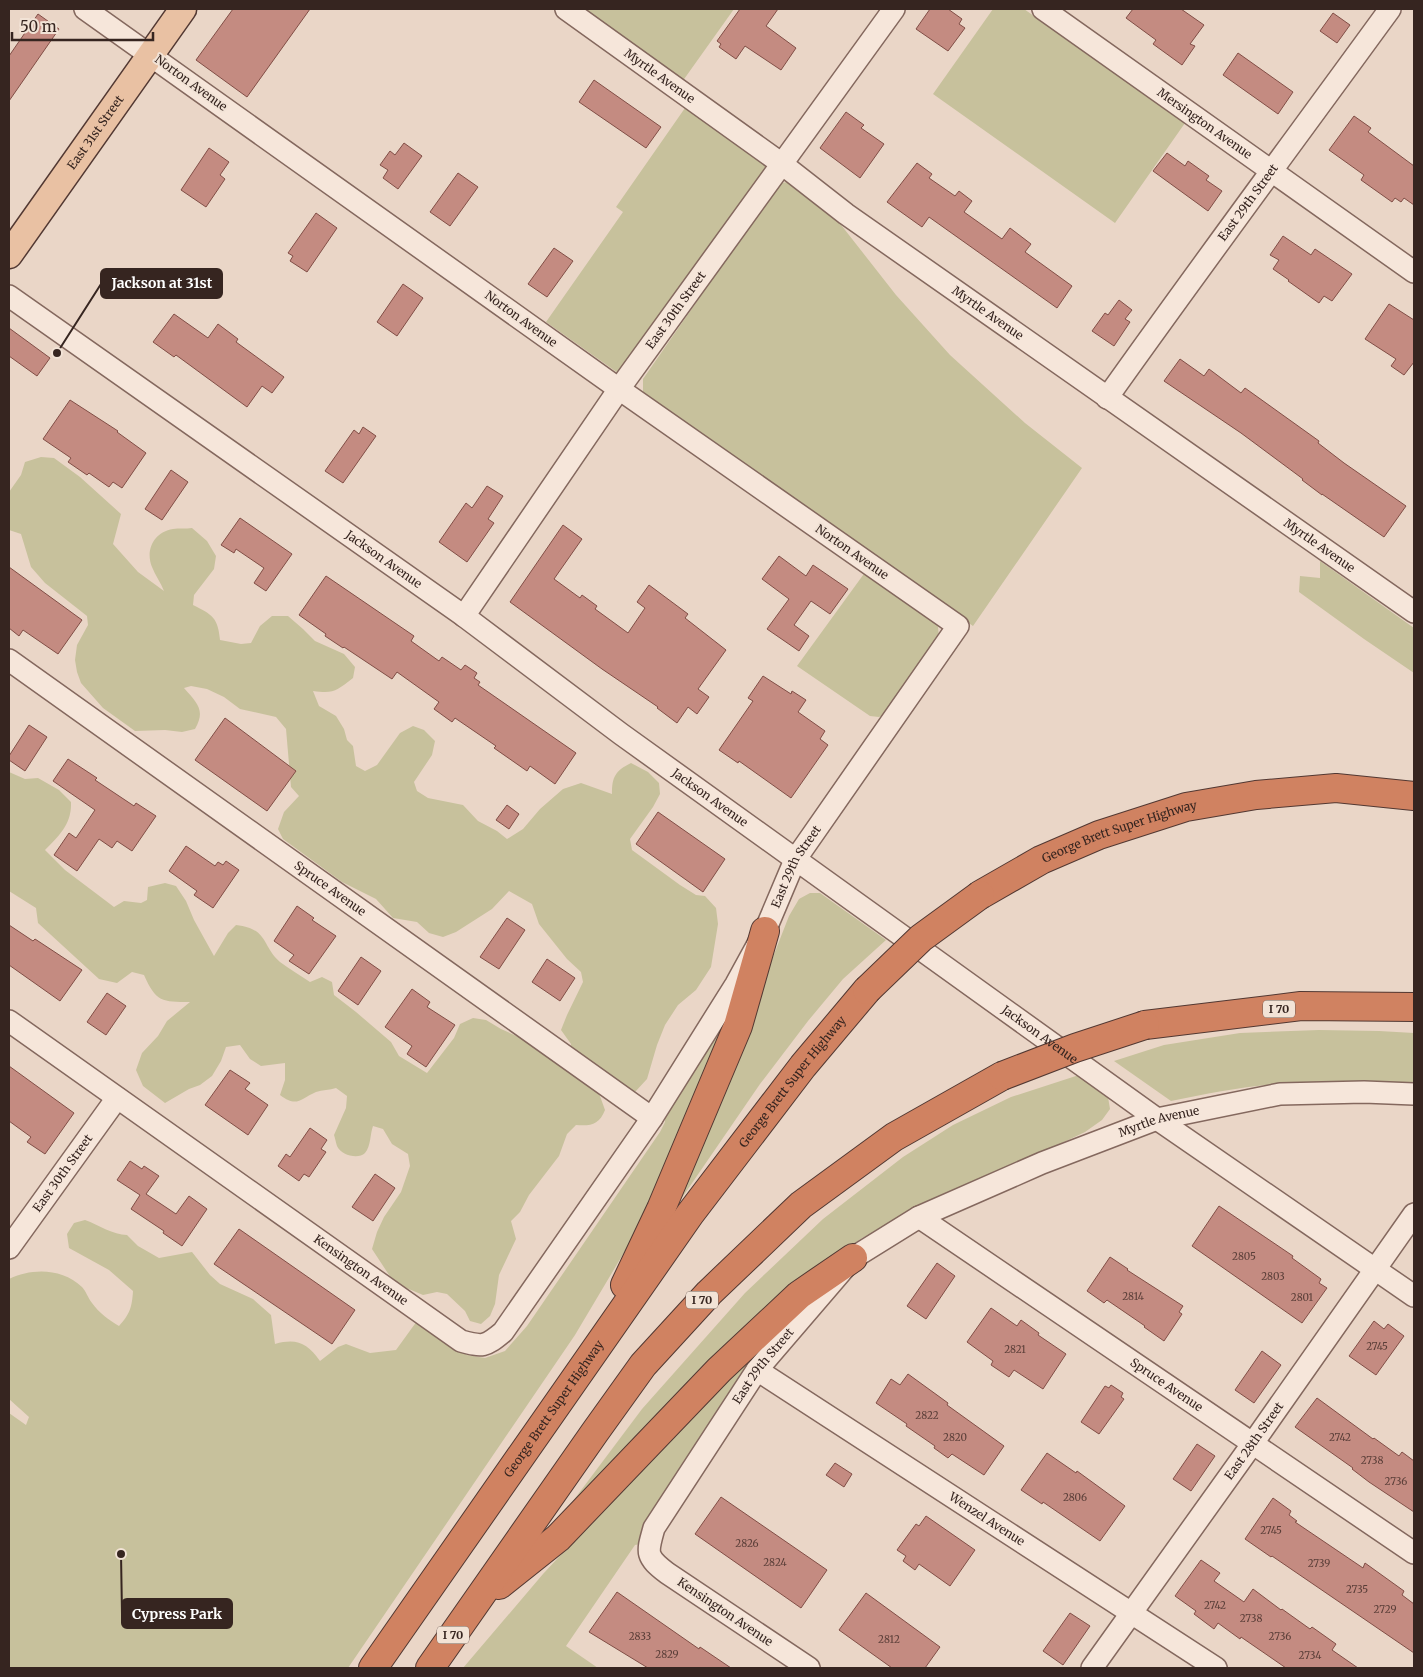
<svg xmlns="http://www.w3.org/2000/svg" width="1423" height="1677" font-family="Merriweather,serif">
<rect width="100%" height="100%" fill="#ead6c7"/>
<path fill="#c7c19c" d="M580,9H734L682,82Z
M993,9H1024L1185,123L1115,223L933,94Z
M685,108L769,167L618,373L546,322L623,212L616,207Z
M788,182L799,188L807,197L818,204L838,221L896,295L950,355L1025,423L1082,468L973,626L643,392V379L777,186L781,183Z
M41,457L54,458L80,477L121,514L113,544L138,572L164,591C161,583 155,575 152,567C145,550 154,532 173,529C179,528 186,529 192,528L207,541L216,556L214,569L194,595L193,605C213,615 218,618 220,640L241,644L251,643L260,626L272,616H288L303,629L315,641L344,654L355,667L353,678C336,691 334,694 313,691L319,706L336,716L344,729L347,740L353,746L356,766L365,771L377,765L400,733L413,726L424,730L435,741L432,755L414,782L417,791L428,798L463,805L478,821L497,831L507,839L523,829L540,809L563,789L581,783L612,794C612,777 615,771 631,763L648,772L659,783L660,794L653,807L630,839L632,850L680,885L696,895L705,896L716,908L718,924L711,967L696,990L678,1005L665,1025L657,1045L647,1079L635,1092L622,1088L596,1085L605,1110C599,1125 591,1126 576,1125L567,1134L559,1156L529,1195L520,1212L511,1221L516,1239L499,1275L495,1304L490,1316L481,1324L470,1321L465,1311L447,1294L437,1292L423,1295L404,1287L391,1278L372,1249L377,1232L384,1217L401,1192L410,1166L408,1154L392,1144L383,1129L373,1126C370,1134 371,1146 365,1153C358,1160 341,1155 337,1146C336,1143 335,1138 334,1135L346,1108L347,1096L336,1088C330,1090 322,1090 316,1092C300,1099 297,1108 280,1095L285,1080V1063L261,1066L250,1059L240,1045L226,1047L221,1061L212,1076L200,1085L189,1089L165,1103L143,1086L136,1070L142,1053L158,1036L167,1021L190,1002C162,1002 156,1002 144,975L132,972L117,983L99,979L38,923L36,908L9,891V772L25,779L38,778L59,790L71,802C72,824 59,836 45,850L65,870L114,907L124,901L141,903L147,900L148,887L165,883L176,886L186,901L194,920L214,956L228,933L236,925C269,929 261,945 280,962C289,969 300,975 310,982L322,977L332,982L334,995L356,1012L391,1042L399,1056L427,1073L454,1038L460,1024L473,1018L486,1020L501,1029L536,1045L568,1066L571,1044L561,1030L567,1015L583,982L581,972L567,959L539,924L532,904L509,891L492,909L456,932L443,937L429,933L417,922L393,918L376,899L342,882L283,839L278,829L284,812L299,796L291,787L286,729L276,717L240,709L224,697L207,689L191,686L184,688C197,703 206,710 195,729L182,732L165,730L135,731L103,708L81,683L77,672L75,660L77,645L88,625L87,616L45,583L31,567L21,534L9,530V492L21,475L25,462Z
M1320,561L1414,628V673L1364,639L1299,592L1300,576L1320,578Z
M866,571L934,619L938,627L939,638L889,712L879,717L870,716L797,666Z
M810,893H820L886,940L843,979L808,1021L760,1084L653,1240L708,1123L789,916L799,899Z
M737,994L732,1018L635,1234L575,1335L348,1668H9V1413L26,1425L29,1417L9,1399V1279C32,1268 62,1268 82,1287C86,1291 88,1298 92,1303C99,1313 109,1320 119,1326C130,1314 132,1307 133,1291L109,1270L69,1248L67,1234L74,1223L85,1220C99,1225 113,1235 127,1235L138,1246L159,1258L192,1252L210,1275L220,1284L253,1299L271,1315L275,1344C297,1338 307,1343 320,1361L338,1347L346,1344L370,1353L396,1350L417,1321L467,1355L485,1358L505,1351L527,1326L660,1132L665,1122L664,1112Z
M1319,1030L1379,1031L1414,1033V1083C1370,1082 1325,1081 1281,1084C1244,1086 1207,1094 1171,1101L1114,1061L1164,1045L1240,1033Z
M1079,1075L1108,1097L1110,1109L1102,1120L1085,1132L862,1238L794,1285L558,1521L642,1409L745,1293L823,1219L903,1157L953,1125L1011,1097Z
M796,1314L758,1352L643,1526L641,1535V1544L635,1545L566,1646L598,1668H463L543,1574L706,1399Z"/>
<path fill="#c48b81" stroke="#814e46" d="M233,9H310L247,97L196,60Z
M740,9H778L766,26L796,48L781,70L745,46L736,59L719,47L721,44L717,41Z
M930,9H948L962,19L959,24L965,28L948,51L916,29Z
M1133,9H1181L1204,25L1190,44L1195,46L1182,65L1153,44L1156,40L1126,18Z
M1333,13L1350,25L1337,43L1320,31Z
M38,14L59,29L9,101V56Z
M1238,53L1293,92L1278,114L1223,75Z
M594,80L661,127L646,148L579,102Z
M846,112L864,125L861,128L884,144L860,178L820,148Z
M1354,116L1371,128L1368,132L1414,166V205L1404,198L1401,202L1395,198L1392,202L1361,180L1364,175L1329,150Z
M404,143L422,156L398,189L383,178L388,170L380,165L390,151L395,155Z
M209,148L229,162L220,175L225,179L206,207L181,190Z
M1167,153L1185,166L1188,161L1209,176L1206,180L1222,191L1208,211L1153,171Z
M917,163L932,174L929,178L955,196L959,191L972,201L964,212L1002,239L1010,228L1031,244L1025,252L1072,286L1057,308L929,217L922,227L887,202Z
M458,173L478,187L450,226L430,212Z
M316,213L337,228L307,272L290,261L293,256L288,253Z
M1283,236L1311,255L1315,249L1352,274L1332,301L1324,296L1319,303L1288,281L1289,280L1273,269L1279,260L1270,255Z
M554,248L573,261L547,297L528,284Z
M403,284L423,298L397,336L377,322Z
M1119,300L1132,310L1125,319L1130,322L1114,346L1092,331L1105,313L1108,315Z
M1389,304L1414,320V362L1404,375L1391,366L1396,359L1365,339Z
M174,314L208,338L218,324L238,339L236,342L284,377L272,393L262,386L247,407L176,355L174,357L153,342Z
M9,328L50,358L37,376L9,356Z
M1180,359L1204,376L1209,369L1241,393L1245,388L1319,441L1318,443L1344,463L1406,506L1384,537L1322,494V495L1302,480L1303,479L1241,433L1164,381Z
M70,400L118,431L117,432L146,453L122,488L113,482L109,487L89,473L87,475L68,462L71,458L43,439Z
M363,427L376,436L343,483L325,471L354,430L359,434Z
M171,470L188,482L162,520L145,509Z
M487,486L503,496L488,519L494,523L467,562L439,542L466,503L472,508Z
M240,518L292,554L266,591L254,583L264,568L236,549L234,553L221,545Z
M563,525L582,539L554,579L580,598L582,595L597,606L595,609L628,633L645,608L637,602L649,585L688,614L685,618L726,650L698,689L709,697L697,714L688,707L677,723L657,708L658,707L602,669L510,602Z
M779,556L806,576L813,565L848,589L830,614L811,601L794,625L809,636L799,651L767,629L789,599L762,579Z
M9,567L82,620L58,654L23,630L19,636L9,628Z
M326,576L414,636L411,641L439,661L442,657L461,670L465,665L477,673L474,678L480,682L478,685L576,753L555,784L530,766L527,771L494,748L496,746L455,718L452,722L434,709L439,702L397,672L392,679L344,647L343,648L325,636L326,634L299,615Z
M763,676L791,694L792,691L806,700L798,712L825,731L820,739L828,745L791,798L739,761L738,763L719,750L753,701L748,698Z
M225,718L296,771L267,811L195,760Z
M29,725L47,737L25,771L9,760V756Z
M68,759L97,778L95,780L134,806L136,803L156,816L132,851L117,841L112,848L99,839L77,871L54,855L69,833L76,838L95,810L53,781Z
M507,805L519,814L509,829L496,820Z
M658,812L725,859L703,892L636,844Z
M186,846L215,866L218,862L223,865L226,861L239,870L213,908L194,895L197,891L169,871Z
M297,906L314,918L312,920L336,936L309,974L289,961L294,955L274,941Z
M507,918L525,930L499,969L480,957Z
M9,925L33,941L35,939L82,970L60,1001L9,965Z
M361,957L381,971L358,1005L338,991Z
M547,959L575,978L560,1001L532,982Z
M412,989L430,1002L427,1007L455,1025L426,1067L407,1054L412,1046L385,1027Z
M107,993L126,1006L106,1035L87,1022Z
M9,1066L74,1113L45,1154L27,1142L31,1137L9,1121Z
M230,1070L250,1083L245,1089L268,1105L248,1135L205,1105Z
M310,1128L327,1140L321,1149L326,1152L309,1177L304,1174L299,1181L278,1166L286,1154L290,1157Z
M130,1161L142,1169L144,1166L159,1176L146,1194L176,1214L189,1196L207,1209L182,1246L163,1233L164,1231L131,1209L140,1195L117,1180Z
M375,1174L395,1188L373,1221L352,1207Z
M1219,1206L1293,1256L1292,1258L1321,1279L1319,1283L1327,1288L1302,1323L1192,1246Z
M239,1229L355,1310L332,1344L214,1264Z
M1110,1257L1128,1269L1127,1270L1183,1306L1179,1312L1182,1314L1164,1341L1144,1327L1145,1326L1107,1300L1104,1303L1087,1291Z
M937,1263L955,1276L926,1319L907,1306Z
M991,1308L1017,1326L1021,1320L1039,1333L1038,1335L1066,1354L1043,1389L1014,1370L1009,1377L991,1365L993,1361L967,1342Z
M1374,1321L1384,1329L1388,1324L1404,1336L1376,1375L1349,1356Z
M1262,1351L1281,1365L1254,1403L1235,1390Z
M908,1374L948,1403L947,1405L1004,1446L984,1475L952,1454L948,1458L934,1448L935,1446L906,1426L907,1424L876,1403L891,1379L900,1385Z
M1111,1385L1123,1393L1121,1397L1124,1399L1099,1434L1081,1422L1105,1386L1109,1388Z
M1317,1398L1373,1439L1374,1438L1399,1456L1402,1452L1414,1461V1512L1369,1482L1352,1469L1353,1468L1295,1427Z
M1197,1444L1215,1456L1191,1491L1173,1479Z
M1047,1453L1076,1473L1077,1471L1125,1506L1100,1541L1043,1502L1042,1504L1021,1490Z
M835,1463L852,1474L844,1487L826,1475Z
M721,1497L827,1570L801,1608L695,1534Z
M1273,1498L1291,1511L1289,1515L1297,1521L1295,1522L1363,1568L1365,1563L1404,1591L1402,1595L1414,1604V1653L1272,1556L1271,1557L1245,1539Z
M926,1516L975,1550L950,1586L919,1564L915,1570L903,1561L906,1556L897,1550L916,1524L919,1526Z
M1201,1560L1220,1573L1214,1581L1244,1602L1253,1589L1281,1610L1282,1609L1310,1629L1312,1627L1336,1644L1332,1650L1358,1668H1286L1241,1637L1240,1639L1218,1623L1214,1629L1194,1614L1196,1611L1175,1596Z
M617,1592L699,1649L700,1647L731,1668H648L589,1632Z
M866,1593L940,1647L925,1668H892L839,1630Z
M1070,1613L1090,1626L1063,1665L1043,1651Z"/>
<g fill="none" stroke-linecap="round" stroke-linejoin="round">
<g stroke="#84685e" stroke-width="24">
<g id="minor">
<path id="s1" d="M566,9L782,164L846,214L1414,612"/>
<path id="s2" d="M1043,9L1414,272"/>
<path id="s3" d="M9,296L464,616L621,734L1157,1119L1414,1296"/>
<path id="s4" d="M1107,398C1200,267 1296,138 1390,9"/>
<path id="s5" d="M464,616L619,389L894,9"/>
<path id="s6" d="M9,660L652,1118"/>
<path id="s7" d="M9,1021L461,1341C483,1347 485,1347 503,1332L652,1118L736,984L765,931L795,860L958,626L619,389L85,9"/>
<path id="s8" d="M919,1217L1414,1553"/>
<path id="s9" d="M9,1248L117,1098"/>
<path id="s10" d="M757,1370L1216,1668"/>
<path id="s11" d="M809,1668L667,1573C645,1556 647,1553 654,1528L757,1370L853,1258L919,1217L1042,1163L1157,1119L1280,1094L1364,1092L1414,1094"/>
<path id="s12" d="M1092,1668L1253,1443L1414,1214"/>
</g>
</g>
<g stroke="#523832" stroke-width="29">
<g id="major">
<path id="s13" d="M9,255L183,9"/>
</g>
</g>
<g stroke="#523832" stroke-width="30">
<g id="highway">
<path id="s14" d="M980,895L1041,860L1099,835L1186,807L1256,795L1336,788L1414,796"/>
<path d="M1145,1025L1301,1006L1414,1007"/>
<path d="M625,1285L661,1209L738,1026L765,931"/>
<path d="M499,1585L558,1538L719,1370L799,1295L853,1258"/>
<path id="s15" d="M373,1668L690,1214L803,1066L867,990"/>
<path d="M430,1668L595,1432L643,1365L709,1293L801,1205L894,1137L1002,1076"/>
</g>
</g>
<use href="#minor" stroke="#f6e6da" stroke-width="21"/>
<use href="#major" stroke="#e9c1a3" stroke-width="26"/>
<use href="#highway" stroke="#d08261" stroke-width="28"/>
<g stroke="#523832" stroke-width="30" stroke-linecap="butt">
<path id="highway-bridge" d="M867,990L921,938L980,895
M1002,1076L1075,1048L1145,1025"/>
</g>
<use href="#highway-bridge" stroke="#d08261" stroke-width="28"/>
</g>
<g text-anchor="middle" stroke-width="4" stroke-linejoin="round" paint-order="stroke">
<g font-size="10" fill="#5a3e38">
<text x="1244" y="1260">2805</text>
<text x="1273" y="1280">2803</text>
<text x="1133" y="1300">2814</text>
<text x="1302" y="1301">2801</text>
<text x="1377" y="1350">2745</text>
<text x="1015" y="1353">2821</text>
<text x="927" y="1419">2822</text>
<text x="955" y="1441">2820</text>
<text x="1340" y="1441">2742</text>
<text x="1372" y="1464">2738</text>
<text x="1396" y="1485">2736</text>
<text x="1075" y="1501">2806</text>
<text x="1271" y="1534">2745</text>
<text x="747" y="1547">2826</text>
<text x="775" y="1566">2824</text>
<text x="1319" y="1567">2739</text>
<text x="1357" y="1593">2735</text>
<text x="1215" y="1609">2742</text>
<text x="1385" y="1613">2729</text>
<text x="1251" y="1622">2738</text>
<text x="640" y="1640">2833</text>
<text x="1280" y="1640">2736</text>
<text x="889" y="1643">2812</text>
<text x="667" y="1658">2829</text>
<text x="1310" y="1659">2734</text>
</g>
<g fill="#f2e3d6" stroke="#6e5e57" stroke-width="1">
<rect x="1263" y="1000.5" width="32" height="17" rx="4"/>
<rect x="686" y="1291.5" width="32" height="17" rx="4"/>
<rect x="437" y="1626.5" width="32" height="17" rx="4"/>
</g>
<g font-size="11" font-weight="bold" fill="#362520">
<text x="1279" y="1013">I 70</text>
<text x="702" y="1304">I 70</text>
<text x="453" y="1639">I 70</text>
</g>
<g font-size="12" fill="#362520" stroke="#f2e3d6">
<text dy="4" stroke="none"><textPath href="#s1" startOffset="115">Myrtle Avenue</textPath></text>
<text transform="translate(191 83) rotate(36)" y="4">Norton Avenue</text>
<text dy="4" stroke="none"><textPath href="#s2" startOffset="198">Mersington Avenue</textPath></text>
<text dy="4" stroke="none"><textPath href="#s13" startOffset="150">East 31st Street</textPath></text>
<text dy="4" stroke="none"><textPath href="#s4" startOffset="241">East 29th Street</textPath></text>
<text dy="4" stroke="none"><textPath href="#s5" startOffset="372">East 30th Street</textPath></text>
<text dy="4" stroke="none"><textPath href="#s1" startOffset="520">Myrtle Avenue</textPath></text>
<text transform="translate(521 319) rotate(36)" y="4">Norton Avenue</text>
<text dy="4" stroke="none"><textPath href="#s1" startOffset="925">Myrtle Avenue</textPath></text>
<text transform="translate(852 552) rotate(35)" y="4">Norton Avenue</text>
<text dy="4" stroke="none"><textPath href="#s3" startOffset="458">Jackson Avenue</textPath></text>
<text dy="4" stroke="none"><textPath href="#s3" startOffset="862">Jackson Avenue</textPath></text>
<text dy="4" stroke="none"><textPath href="#s14" startOffset="154">George Brett Super Highway</textPath></text>
<text dy="4" stroke="none"><textPath href="#s7" startOffset="1151">East 29th Street</textPath></text>
<text dy="4" stroke="none"><textPath href="#s6" startOffset="394">Spruce Avenue</textPath></text>
<text dy="4" stroke="none"><textPath href="#s3" startOffset="1268">Jackson Avenue</textPath></text>
<text dy="4" stroke="none"><textPath href="#s15" startOffset="721">George Brett Super Highway</textPath></text>
<text dy="4" stroke="none"><textPath href="#s11" startOffset="896">Myrtle Avenue</textPath></text>
<text dy="4" stroke="none"><textPath href="#s9" startOffset="92">East 30th Street</textPath></text>
<text dy="4" stroke="none"><textPath href="#s7" startOffset="431">Kensington Avenue</textPath></text>
<text dy="4" stroke="none"><textPath href="#s11" startOffset="419">East 29th Street</textPath></text>
<text dy="4" stroke="none"><textPath href="#s8" startOffset="299">Spruce Avenue</textPath></text>
<text dy="4" stroke="none"><textPath href="#s15" startOffset="316">George Brett Super Highway</textPath></text>
<text dy="4" stroke="none"><textPath href="#s12" startOffset="279">East 28th Street</textPath></text>
<text dy="4" stroke="none"><textPath href="#s10" startOffset="274">Wenzel Avenue</textPath></text>
<text transform="translate(725 1612) rotate(34)" y="4">Kensington Avenue</text>
</g>
</g>
<path fill="none" stroke="#362520" stroke-width="2" d="M57 353L101 284M121 1554L122 1614"/>
<g fill="#362520" stroke="#f2e3d6" stroke-width="2">
<circle cx="57" cy="353" r="5"/>
<circle cx="121" cy="1554" r="5"/>
</g>
<g fill="#362520" stroke="#362520" stroke-width="2">
<rect x="101" y="269" width="121" height="29" rx="5"/>
<rect x="122" y="1599" width="110" height="29" rx="5"/>
</g>
<g font-size="14" text-anchor="middle" font-weight="bold" fill="#fff">
<text x="162" y="288">Jackson at 31st</text>
<text x="177" y="1619">Cypress Park</text>
</g>
<rect width="1423" height="1677" fill="none" stroke="#362520" stroke-width="20"/>
<path d="M12 32v8h141v-8" fill="none" stroke="#362520" stroke-width="2.5"/>
<text x="20" y="32" font-size="15" fill="#362520" stroke="#f2e3d6" stroke-width="4" paint-order="stroke">50 m</text>
</svg>
